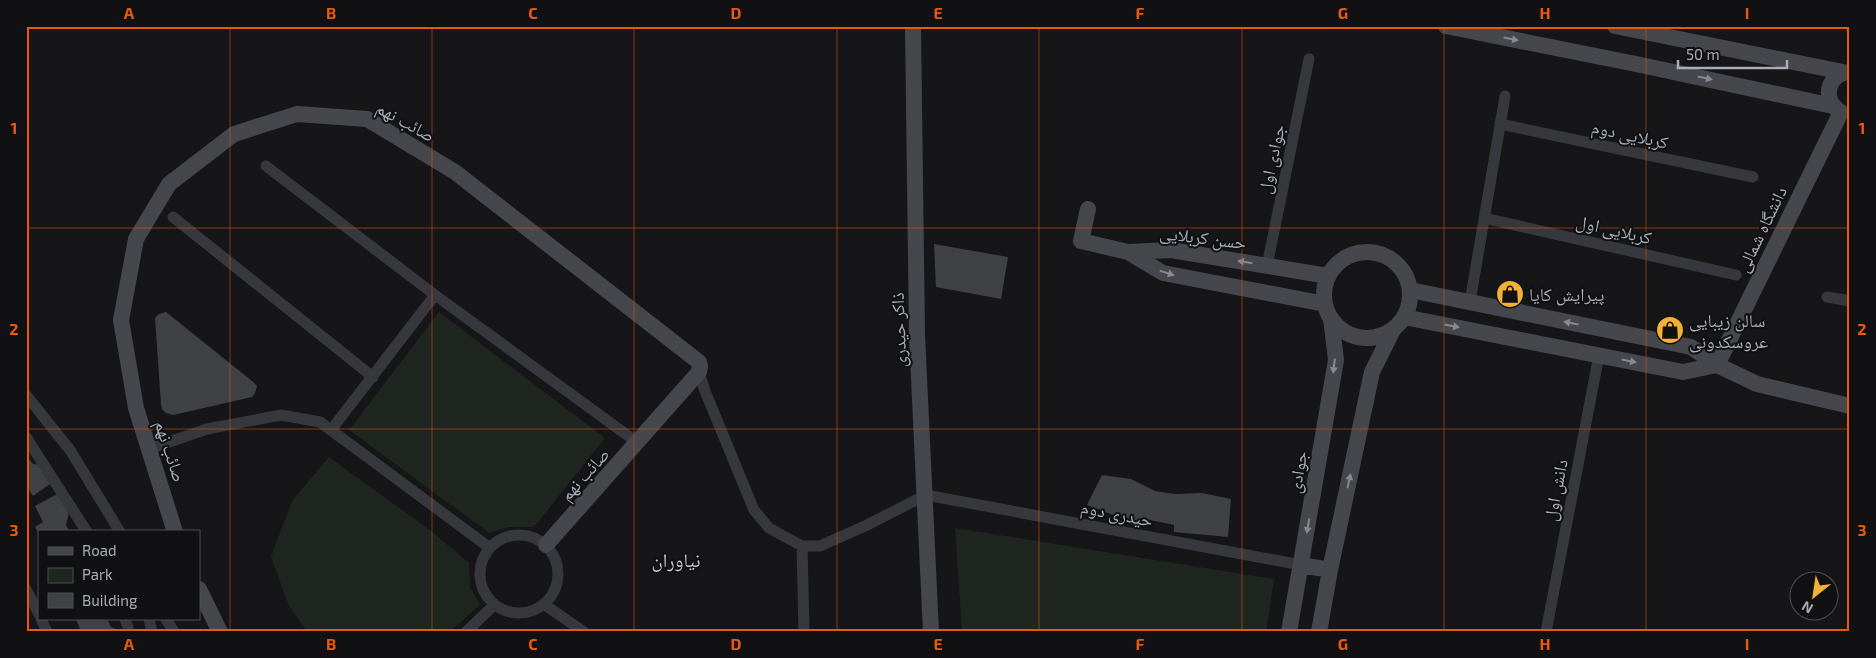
<svg xmlns="http://www.w3.org/2000/svg" width="1876" height="658" viewBox="0 0 1876 658" font-family="'Exo 2','Noto Naskh Arabic',sans-serif">
<style>
.green{fill:#1e261f}
.building{fill:#404145}
.lines{fill:none;stroke-linecap:round;stroke-linejoin:round}
.street{stroke:#37383d;stroke-width:11}
.secondary{stroke:#45474d;stroke-width:16}
.oneway{fill:#858993}
.grid{fill:none;stroke:#e8590c;stroke-width:1;stroke-opacity:0.55}
.labels{text-anchor:middle;dominant-baseline:central;stroke-width:4;stroke-linejoin:round;paint-order:stroke}
.street-label{font-size:18px;fill:#a8adb8;stroke:#111113}
.poi-label{font-size:18px;fill:#a8adb8;stroke:#111113;text-anchor:start}
.neighbourhood-label{font-size:19px;fill:#c9ccd4;stroke:#111113}
.neatline{fill:none;stroke:#e8590c;stroke-width:2}
.grid-label{font-size:16px;text-anchor:middle;font-weight:bold;fill:#e8590c}
</style>
<rect width="100%" height="100%" fill="#161618"/>
<!-- green -->
<path class="green" d="M439,312L605,438L534,527H509L489,533L349,430Z
M329,457L431,531L469,563L470,587L480,605L449,632H308L289,606L271,557L292,501Z
M955,528L1274,579L1266,632H962Z"/>
<!-- building -->
<path class="building" d="M934,244L1008,257L1001,299L936,287Z
M166,312L252,381L257,386L255,393L252,397L173,415L166,413L162,409L161,404L155,318L159,314Z
M26,455L33,464L48,466L57,479L33,496L26,486Z
M1102,475L1131,479L1155,491L1175,494L1202,493L1231,499L1228,537L1174,532V525L1141,518L1137,524L1087,505Z
M61,492L70,508L66,525L70,532H39V534L35,527L43,522L35,506Z
M76,619H107L111,627L123,632H81Z"/>
<g class="lines">
<!-- street -->
<path class="street" d="M1500,124L1753,177
M266,166L435,295L638,443
M173,217L373,377
M1484,218L1736,275
M1267,266L1309,59
M1827,297L1850,301
M1470,302L1505,96
M699,372L705,391L754,510L769,528L802,546H820L865,526L926,495L1301,565
M26,395L70,450L120,532
M331,430L435,295
M26,437L87,532
M149,449L207,429L281,415L320,422L490,548
M480 574a39 39 0 1 1 78 0a39 39 0 1 1-78 0Z
M802,546L804,632
M26,589L39,614
M545,605L584,632
M41,619L47,632
M125,619L128,627
M149,619L152,632
M166,619L174,632
M466,632L494,605
M1546,632L1599,355"/>
<!-- secondary -->
<path class="secondary" d="M913,26L917,335L931,632
M1446,26L1636,64L1833,106
M1615,26L1843,72
M1838,110C1821,97 1829,73 1850,72
M1088,209L1081,241L1128,252
M1324 295a43 43 0 1 1 86 0a43 43 0 1 1-86 0Z
M1410,290L1691,347L1717,365L1757,384L1850,406
M1325,304L1163,273L1128,252L1171,250L1328,276
M1404,317L1683,372L1717,365
M1717,365L1841,112
M175,532L136,408L121,320L136,239L169,184L234,134L297,114L367,119L455,172L699,362L700,366L699,372L546,545
M1301,565L1330,570
M199,589L220,632
M1289,632L1336,360L1331,318
M1319,632L1330,570L1372,372L1394,328"/>
</g>
<!-- one-way arrows -->
<defs><path id="oneway-solid" d="M-6-.8H1V-3.2L6.5 0L1 3.2V.8H-6Z" transform="scale(1.25)"/></defs>
<g class="oneway">
<use href="#oneway-solid" transform="translate(1511 39) rotate(11)"/>
<use href="#oneway-solid" transform="translate(1705 78) rotate(12)"/>
<use href="#oneway-solid" transform="translate(1245 262) rotate(-171)"/>
<use href="#oneway-solid" transform="translate(1167 273) rotate(17)"/>
<use href="#oneway-solid" transform="translate(1571 323) rotate(-169)"/>
<use href="#oneway-solid" transform="translate(1452 326) rotate(11)"/>
<use href="#oneway-solid" transform="translate(1629 361) rotate(11)"/>
<use href="#oneway-solid" transform="translate(1334 366) rotate(97)"/>
<use href="#oneway-solid" transform="translate(1349 481) rotate(-78)"/>
<use href="#oneway-solid" transform="translate(1308 526) rotate(100)"/>
</g>
<!-- grid -->
<path class="grid" d="M230,26V632M432,26V632M634,26V632M837,26V632M1039,26V632M1242,26V632M1444,26V632M1646,26V632M26,228H1850M26,429H1850"/>
<!-- icons -->
<defs>
<g id="shop-disc" transform="scale(1.4375)"><circle r="9.5" fill="#f2b134" stroke="#111113"/><path d="M-5-2.5h2.3a2.7 3.5 0 0 1 5.4 0H5L5.5 6h-11ZM-1.5-2.5h3a1.5 2.3 0 0 0-3 0Z" fill="#111"/></g>
</defs>
<g fill-rule="evenodd">
<use href="#shop-disc" x="1510" y="294"/>
<use href="#shop-disc" x="1670" y="330"/>
</g>
<g class="labels">
<!-- street labels -->
<g class="street-label">
<text transform="translate(406 121) rotate(29)">صائب نهم</text>
<text transform="translate(1630 134) rotate(12)">کربلایی دوم</text>
<text transform="translate(1271 159) rotate(-78)">جوادی اول</text>
<text transform="translate(1614 229) rotate(13)">کربلایی اول</text>
<text transform="translate(1761 229) rotate(-64)">دانشگاه شمالی</text>
<text transform="translate(1203 237) rotate(7)">حسن کربلایی</text>
<text transform="translate(898 330) rotate(-92)">ذاکر حیدری</text>
<text transform="translate(171 451) rotate(72)">صائب نهم</text>
<text transform="translate(1297 472) rotate(-80)">جوادی</text>
<text transform="translate(584 474) rotate(-48)">صائب نهم</text>
<text transform="translate(1555 490) rotate(-79)">دانش اول</text>
<text transform="translate(1117 513) rotate(11)">حیدری دوم</text>
</g>
<!-- poi labels -->
<g class="poi-label">
<text x="1529" y="294">پیرایش کایا</text>
<text x="1689" y="320">سالن زیبایی<tspan x="1689" dy="21">عروسکدونی</tspan></text>
</g>
<!-- neighbourhood labels -->
<g class="neighbourhood-label">
<text x="676" y="559">نیاوران</text>
</g>
</g>
<!-- border -->
<rect width="1876" height="658" fill="none" stroke="#111113" stroke-width="55"/>
<!-- legend -->
<rect x="38" y="530" width="162" height="90" fill="#111113" stroke="#4d4f55"/>
<rect x="48" y="547" width="25" height="8" fill="#45474d" stroke="#4d4f55"/>
<text x="82" y="556" font-size="15" fill="#a8adb8">Road</text>
<rect x="48" y="568" width="25" height="15" fill="#1e261f" stroke="#4d4f55"/>
<text x="82" y="580" font-size="15" fill="#a8adb8">Park</text>
<rect x="48" y="593" width="25" height="15" fill="#404145" stroke="#4d4f55"/>
<text x="82" y="606" font-size="15" fill="#a8adb8">Building</text>
<!-- north arrow -->
<g transform="translate(1814 596) rotate(210)"><circle r="24" fill="#111113" stroke="#4d4f55"/>
<path d="M0-4L9 19L0 12L-9 19Z" fill="#f2b134"/>
<text y="-8" font-size="14" font-weight="bold" text-anchor="middle" fill="#a8adb8">N</text>
</g>
<!-- scale -->
<path d="M1678 60v8h109v-8" fill="none" stroke="#a8adb8" stroke-width="2.5"/>
<text x="1686" y="60" font-size="15" fill="#a8adb8" stroke="#111113" stroke-width="4" paint-order="stroke">50 m</text>
<rect x="28" y="28" width="1820" height="602" class="neatline"/>
<g class="grid-label">
<text x="129" y="19">A</text>
<text x="331" y="19">B</text>
<text x="533" y="19">C</text>
<text x="736" y="19">D</text>
<text x="938" y="19">E</text>
<text x="1140" y="19">F</text>
<text x="1343" y="19">G</text>
<text x="1545" y="19">H</text>
<text x="1747" y="19">I</text>
<text x="14" y="134">1</text>
<text x="1862" y="134">1</text>
<text x="14" y="335">2</text>
<text x="1862" y="335">2</text>
<text x="14" y="536">3</text>
<text x="1862" y="536">3</text>
<text x="129" y="650">A</text>
<text x="331" y="650">B</text>
<text x="533" y="650">C</text>
<text x="736" y="650">D</text>
<text x="938" y="650">E</text>
<text x="1140" y="650">F</text>
<text x="1343" y="650">G</text>
<text x="1545" y="650">H</text>
<text x="1747" y="650">I</text>
</g>
</svg>
